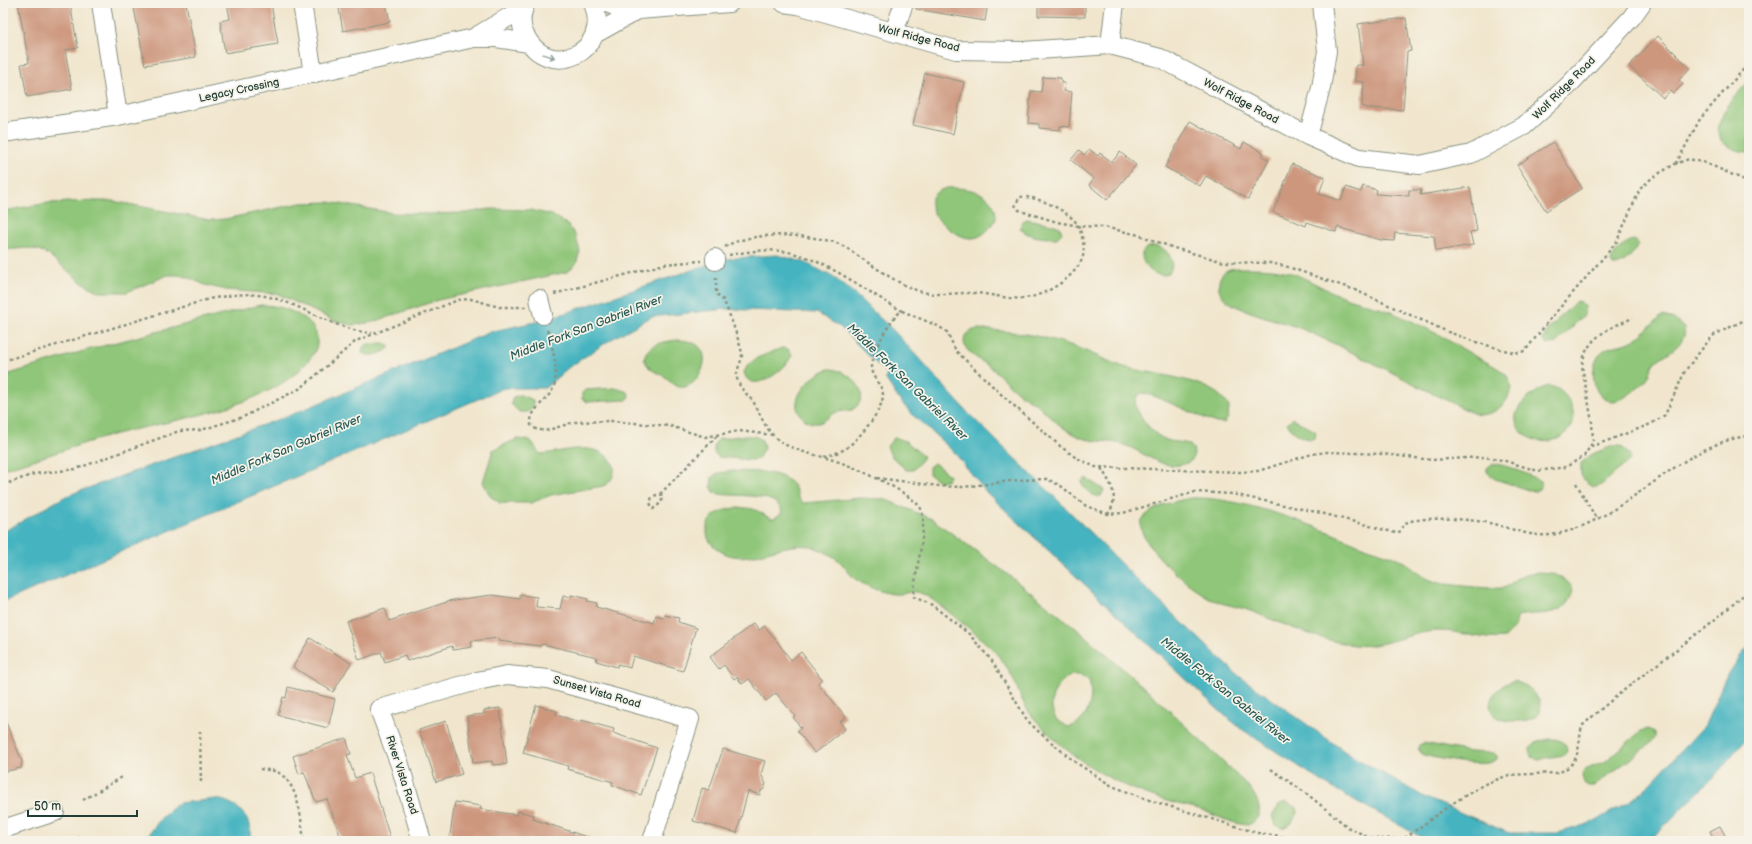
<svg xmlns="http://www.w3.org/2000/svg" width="1752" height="844" viewBox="0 0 1752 844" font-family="'Balsamiq Sans',sans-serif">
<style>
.green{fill:#90c679;stroke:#588256;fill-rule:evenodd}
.water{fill:#45b4c0;stroke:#32787a}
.building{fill:#cd977e}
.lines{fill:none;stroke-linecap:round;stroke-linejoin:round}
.minor-casing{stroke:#889280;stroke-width:20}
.path{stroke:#889280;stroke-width:2.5;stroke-dasharray:3 3;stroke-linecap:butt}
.minor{stroke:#fff;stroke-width:18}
.oneway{stroke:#8f9e9a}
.labels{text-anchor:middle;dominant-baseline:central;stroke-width:3.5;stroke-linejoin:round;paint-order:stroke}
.street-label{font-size:11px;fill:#1f3d34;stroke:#f7f3e8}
.water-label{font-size:12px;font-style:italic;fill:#285b57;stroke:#f7f3e8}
</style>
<rect width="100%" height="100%" fill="#f7f3e8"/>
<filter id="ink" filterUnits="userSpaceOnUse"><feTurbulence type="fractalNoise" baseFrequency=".025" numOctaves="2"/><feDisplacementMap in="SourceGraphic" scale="8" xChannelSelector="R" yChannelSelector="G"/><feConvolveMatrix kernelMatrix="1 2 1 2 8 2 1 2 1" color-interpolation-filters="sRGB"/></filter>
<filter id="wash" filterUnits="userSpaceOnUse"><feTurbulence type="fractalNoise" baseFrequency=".012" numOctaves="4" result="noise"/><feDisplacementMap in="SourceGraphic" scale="16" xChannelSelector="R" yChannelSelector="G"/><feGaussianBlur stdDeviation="0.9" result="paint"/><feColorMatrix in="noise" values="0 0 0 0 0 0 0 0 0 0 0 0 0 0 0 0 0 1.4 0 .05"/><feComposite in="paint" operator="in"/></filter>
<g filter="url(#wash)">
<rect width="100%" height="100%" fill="#f1e6cd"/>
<!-- green -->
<path class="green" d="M1749,81V152C1739,152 1728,147 1721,141L1717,128L1728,104Z
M947,188C968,187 997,192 996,219C991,227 983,238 972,238C951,239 907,198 947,188Z
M91,201H113L210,220L225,219L301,203L329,202L393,213L429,214L466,213L490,209L530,210L552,215L568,225L575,235L580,251L576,264L567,272L438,300L373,322L353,325L335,321L278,294L226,290L205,285L187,277L178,275H168L127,292H99L81,282L50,256L39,250L27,248L3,250V211L48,203Z
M1027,219L1052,224L1060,227L1062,233L1057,238C1047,238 1025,238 1020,227L1022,221Z
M1634,240L1638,244C1635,253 1623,266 1613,265L1611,261C1615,252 1624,242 1634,240Z
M1153,246C1167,246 1178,262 1168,274C1156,279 1141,266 1142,253L1146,248Z
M1245,268C1258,268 1271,268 1284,271C1302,275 1318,286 1334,293C1351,300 1369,304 1386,310C1417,322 1445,338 1473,355C1483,361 1495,365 1504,373C1524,391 1496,420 1475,414C1417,387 1362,355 1304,330C1284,321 1239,312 1225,299C1215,290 1217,273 1230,269C1234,268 1240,268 1245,268Z
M1576,301L1581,302L1585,306L1584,315L1556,343L1546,345L1543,341L1544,336L1551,326Z
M260,305C276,305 291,309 305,319C316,327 321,341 314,353C280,407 174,419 116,434C78,444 41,459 3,469V376L87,350Z
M1663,316L1674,319L1684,328C1688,343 1669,352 1659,359C1652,364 1651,373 1646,380C1641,387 1632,392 1625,397C1598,413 1586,377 1598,357C1604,345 1618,347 1630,342C1643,337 1652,321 1663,316Z
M978,329C1008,331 1042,335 1070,345C1088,351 1104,360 1121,366C1149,375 1215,377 1229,407L1228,418L1224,423H1216L1154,396L1142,393L1137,396L1135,405C1141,419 1154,437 1170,441C1178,443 1187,441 1193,448L1194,454L1192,460C1167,477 1144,450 1121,444C1103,439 1089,444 1072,433C1060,427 1051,417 1041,408C1034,401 1024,398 1016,391C1009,385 1002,377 994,370C986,363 972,357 966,348C960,338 969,330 978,329Z
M677,340C725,340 699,392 679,387C673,385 669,379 664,376C655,372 647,369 644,358C648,343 663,342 677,340Z
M383,343L389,345V348C383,354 369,358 362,353L363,347L368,344Z
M782,348L788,349L792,354C789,368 750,398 744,372L748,365L757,358Z
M829,369C849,369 876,395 852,410C847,411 842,411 837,412C828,415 824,425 813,423C809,423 805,420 802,417C785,400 813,373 829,369Z
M1549,386C1566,388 1579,412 1571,426C1551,462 1490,428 1528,398C1534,394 1541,387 1549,386Z
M615,388L628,392L629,396L627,400L587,402L582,399V393L585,390Z
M520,395L533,400V407L528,412H519L511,404L513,397Z
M1292,418L1315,431L1316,433L1315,438C1306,442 1290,431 1287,423Z
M739,436H755L762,440L764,448L758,459L752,460L718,457L714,453V444L719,439Z
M895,437L907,442L923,456L920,462L913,470H906L891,456L887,446Z
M517,439L530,440C535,444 536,452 541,454C565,452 596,439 613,463C616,472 613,482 603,486L551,495L531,503H500L490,496L483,482L493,450Z
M1613,446H1621L1630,455V460L1600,486C1591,490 1585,482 1581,475V463L1592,454Z
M934,463L949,475L947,481H939L929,474V467Z
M1492,464C1502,463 1532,475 1541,482V488L1534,492L1495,479L1487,472V468Z
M732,471C751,472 780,469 793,485C798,491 796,500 804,503L860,498L884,499L932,519L1002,570L1077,629L1155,697L1249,787C1258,799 1267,817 1248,825C1231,824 1215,815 1199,809C1183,805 1167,802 1152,796C1105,780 1065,754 1033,717C1021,704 1018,686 1009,671C996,648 972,631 951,614C944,608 925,593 917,592C911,591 905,594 899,594C886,595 871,588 860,582C852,578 848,571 842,564C835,556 822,550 813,547C780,538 746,572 716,548C711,544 707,539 707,532C705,510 737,505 753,509C760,511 766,517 773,519L782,513C780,490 729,498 715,493L711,487L712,477L718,473ZM1071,675H1081L1089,680C1094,698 1089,723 1068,727L1056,719C1046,702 1055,684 1071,675Z
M1086,478L1104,490L1101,496C1094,498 1083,489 1081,482Z
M1191,498C1240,496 1315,526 1360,545C1372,550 1385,553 1397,558C1410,564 1421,578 1436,582C1447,585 1491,589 1502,588C1510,587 1513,580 1519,577C1535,568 1565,571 1573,590C1566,620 1539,611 1518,616L1514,628L1505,638C1482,641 1460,630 1437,631C1408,632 1384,649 1354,645C1316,640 1280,622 1245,609C1235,606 1225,605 1216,601C1195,593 1135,544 1141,521C1151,506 1175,501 1191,498Z
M1515,681L1528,687L1540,701L1539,714C1532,723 1500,724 1493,714C1483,699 1502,682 1515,681Z
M1648,729L1653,732L1655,737L1649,745L1594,786H1588L1584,783L1582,775L1585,770L1606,761L1641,731Z
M1550,739C1558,739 1566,741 1567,751L1564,755L1539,759L1532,757L1529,751C1533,741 1541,741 1550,739Z
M1424,743L1470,752L1494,753L1497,756V759C1487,770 1437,758 1423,755L1418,749L1419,745Z
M1286,802L1297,808L1298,813L1291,824L1282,828L1275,825L1272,816L1280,804Z"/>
<!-- water -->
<path class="water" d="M777,255L804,262L833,277L850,290L894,331L969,414L1065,507L1142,585L1239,676L1347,753L1426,798L1509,833H1558L1591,823L1629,802L1644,790L1705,725L1724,681L1741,655L1749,647V735L1713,778L1654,836L1647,841H1428L1329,786L1243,730L1223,714L987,493L954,452L915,417L900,401L885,378L887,374L840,327L817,313L726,309L651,317L610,340L568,368L545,388H504L3,602V532L66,496L288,416L493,331L545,320L724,259Z
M216,799C238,802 253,818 250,841H144L162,817L179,803Z"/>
<g id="blocks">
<!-- building -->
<path class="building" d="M18,3H70L78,48L65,50L72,89L27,97L21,64L29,63Z
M133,3H186L196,57L145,65Z
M227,3H271L278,44L225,53L220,21L230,19Z
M338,3H386L390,22L343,31Z
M916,3H988L985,21L916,9Z
M1038,3H1085V17L1038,16Z
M1406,18L1411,51L1407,52L1403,110L1368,108L1362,106L1364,82L1355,81L1356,65H1363L1358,24Z
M1658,36L1690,68L1679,80L1683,84L1673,94L1670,91L1663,98L1629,66Z
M925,73L964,82L953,134L913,125Z
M1043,77L1061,78V83H1065L1064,91L1072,92L1069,127L1060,126V130L1039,128V124L1028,123L1031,91L1041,92Z
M1190,121L1241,149L1244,142L1264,153L1262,156L1269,160L1248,199L1206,176L1200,186L1165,167Z
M1553,142L1582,188L1546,211L1517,165Z
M1089,149L1098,156L1100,153L1112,162L1120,152L1136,165L1107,200L1089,185L1094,179L1071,160L1079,150L1084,155Z
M1292,164L1325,177L1319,194L1341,201L1346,187L1361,192L1363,186L1377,190L1376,194L1409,196V190H1421L1420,195L1470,187L1477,231L1470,232L1473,245L1436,251L1434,236L1395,233L1394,241L1381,240L1337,227L1336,232L1307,222L1306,226L1273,212Z
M492,595L520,599V595L537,597L536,607L560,609L563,596L571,598V595L588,599L587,601L597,603L596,607L654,623L656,616L664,618L665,615L679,618L678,622L696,628L683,671L633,656L630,668L618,664L617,667L596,661L597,657L542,644L541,646L498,641L499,638L471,641L472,647L453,650L452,646L407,661L405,655L385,662L381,652L359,660L346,621L385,608L389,621L447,602V601Z
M754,623L759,630L765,626L791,660L801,652L822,679L818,683L846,717L840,722L845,729L815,753L797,731L801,728L793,717L795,716L776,693L766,701L749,679L742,684L737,677L734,679L724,665L719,669L710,657Z
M310,638L351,663L333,692L293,667Z
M288,687L335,699L328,728L278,715L283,697L286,698Z
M536,705L557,711L556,715L580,722L581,720L614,729L613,733L657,748L641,795L612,785L613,782L567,769L568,766L523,753Z
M500,708L507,764L493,765L492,761L473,763L467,716L484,714V710Z
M3,715L22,761L21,768L3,772Z
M446,721L462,774L436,782L419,730Z
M346,738L351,754L347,755L355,778L370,773L391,841H342L327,799L316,802L304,772L299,774L293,756Z
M723,749L765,761L761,774L766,784L764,789L761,791L760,795L748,791L737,833L693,821L702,788L709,790Z
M455,802L481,806L480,809L516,815L517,811L534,815L533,819L593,839V841H449Z
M1720,826L1728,841H1715L1710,831Z"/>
</g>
</g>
<g filter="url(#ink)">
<use href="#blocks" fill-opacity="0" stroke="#889280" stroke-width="1"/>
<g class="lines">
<!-- minor casing -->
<g class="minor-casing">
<path id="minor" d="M101,3L118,116
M302,3L313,74
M526,3C521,13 520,25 525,35C548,82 613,52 593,3
M607,3L619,8L638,10
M784,3L798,5L956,50L1023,51L1110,45L1160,58L1308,136L1359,158L1420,165L1471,154L1524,126L1568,86L1632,17L1642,3
M894,32L904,3
M595,34L638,10L730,3
M475,37L524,8
M1110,45L1115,3
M3,133L118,116L474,38H496L529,43
M1308,136L1321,88L1327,51L1322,3
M715,261V258
M539,299L543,315
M3,829L55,812
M422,841L400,765L379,709L477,681L507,675L548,679L690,719L652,841"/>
</g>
<!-- path -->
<path class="path" d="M1676,164L1700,119L1749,63
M725,247C750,231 802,234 829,241C841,243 851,251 861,258C878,269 894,281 913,289C936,298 952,292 976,293C992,294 1008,300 1024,298C1044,297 1078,276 1083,256C1085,246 1082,236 1079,227C1072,212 1036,195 1020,197L1015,205L1019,210L1024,212L1057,222L1079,226L1104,227L1139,235L1174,248L1224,262L1270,263L1285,266L1355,290L1448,332L1479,343L1515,353L1525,351L1551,318L1616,243L1640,189L1653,177L1675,164L1689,159L1706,163L1749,182
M729,255C746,252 763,249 781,251C820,255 867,292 902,311
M716,277V294C719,296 722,298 723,300C726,303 742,349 742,354C742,362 736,369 737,378C739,389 748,394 754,403C760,413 763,424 772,434C786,450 810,453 830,459C851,465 907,490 920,507C930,522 913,577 914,597L932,605L969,634L992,661L1027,720L1040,733L1075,762L1112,786L1152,801L1258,833L1308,840L1371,838
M554,294L665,264L701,261
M547,330C552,345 559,370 554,386C549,401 529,408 531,425L536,429L545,431L575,422L611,421L670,426L705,437L739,431L773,435
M3,361L209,299C226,296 241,293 258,295C299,300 331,330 372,333
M1591,447L1651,424L1665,415L1685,371L1705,345L1714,335L1749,318
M824,457C833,454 842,452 849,446C860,437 883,410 883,395C883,385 871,378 871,367C871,355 891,316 902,311L938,326L947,332L956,351L1003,396L1060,446L1075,457L1095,467L1241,472L1258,471L1312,454L1327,452L1383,454L1432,460L1484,457L1502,460L1538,471L1566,467L1584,456L1593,442L1592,422L1582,366C1585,338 1610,327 1633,318
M1101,468C1111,484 1120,497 1108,514
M877,478L939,486L963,487L1019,480L1047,479L1061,486L1086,506L1108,514L1123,513L1195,492L1232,494L1321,513L1396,533L1401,531C1403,527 1403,524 1408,522C1425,516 1475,519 1493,524C1511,528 1530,537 1549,535C1621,527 1678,443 1749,436
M1576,483L1596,518
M3,485L34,474L76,469L179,431L201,430L243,417L301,388L356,341L458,300L471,299L499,307H526
M661,493L662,502L653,509L650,503L652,497L661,493L717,436
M200,731L201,785
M260,769C266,770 274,770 279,773C299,785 301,820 304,841
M1271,769L1307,794L1349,828L1371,838L1384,839L1405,838L1453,803L1485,784L1509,775L1557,773C1582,764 1577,747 1582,726C1635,677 1696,639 1749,590
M83,800L124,776
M79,836L82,841"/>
<!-- minor -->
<use href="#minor" class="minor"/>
</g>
<!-- one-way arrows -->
<defs><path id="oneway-shaft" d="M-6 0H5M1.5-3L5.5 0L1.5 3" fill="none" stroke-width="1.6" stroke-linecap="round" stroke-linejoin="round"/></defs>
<use class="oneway" href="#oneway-shaft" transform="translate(549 56) rotate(17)"/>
</g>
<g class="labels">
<!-- street labels -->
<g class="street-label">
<text transform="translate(919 38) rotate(14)">Wolf Ridge Road</text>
<text transform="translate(1564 88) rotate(-45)">Wolf Ridge Road</text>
<text transform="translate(239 90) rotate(-12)">Legacy Crossing</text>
<text transform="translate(1241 101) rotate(28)">Wolf Ridge Road</text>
<text transform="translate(597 692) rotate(16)">Sunset Vista Road</text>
<text transform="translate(402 775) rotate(72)">River Vista Road</text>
</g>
<!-- water labels -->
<g class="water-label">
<text transform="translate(586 328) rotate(-21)">Middle Fork San Gabriel River</text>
<text transform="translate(907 382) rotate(44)">Middle Fork San Gabriel River</text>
<text transform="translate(286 450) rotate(-23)">Middle Fork San Gabriel River</text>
<text transform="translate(1225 691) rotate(39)">Middle Fork San Gabriel River</text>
</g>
</g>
<!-- margin -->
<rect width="1752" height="844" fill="none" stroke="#f7f3e8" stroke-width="16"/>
<!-- scale -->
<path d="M28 810v6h109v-6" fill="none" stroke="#1f3d34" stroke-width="2"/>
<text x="34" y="810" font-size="12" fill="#1f3d34" stroke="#f7f3e8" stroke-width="3" paint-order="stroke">50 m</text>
</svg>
